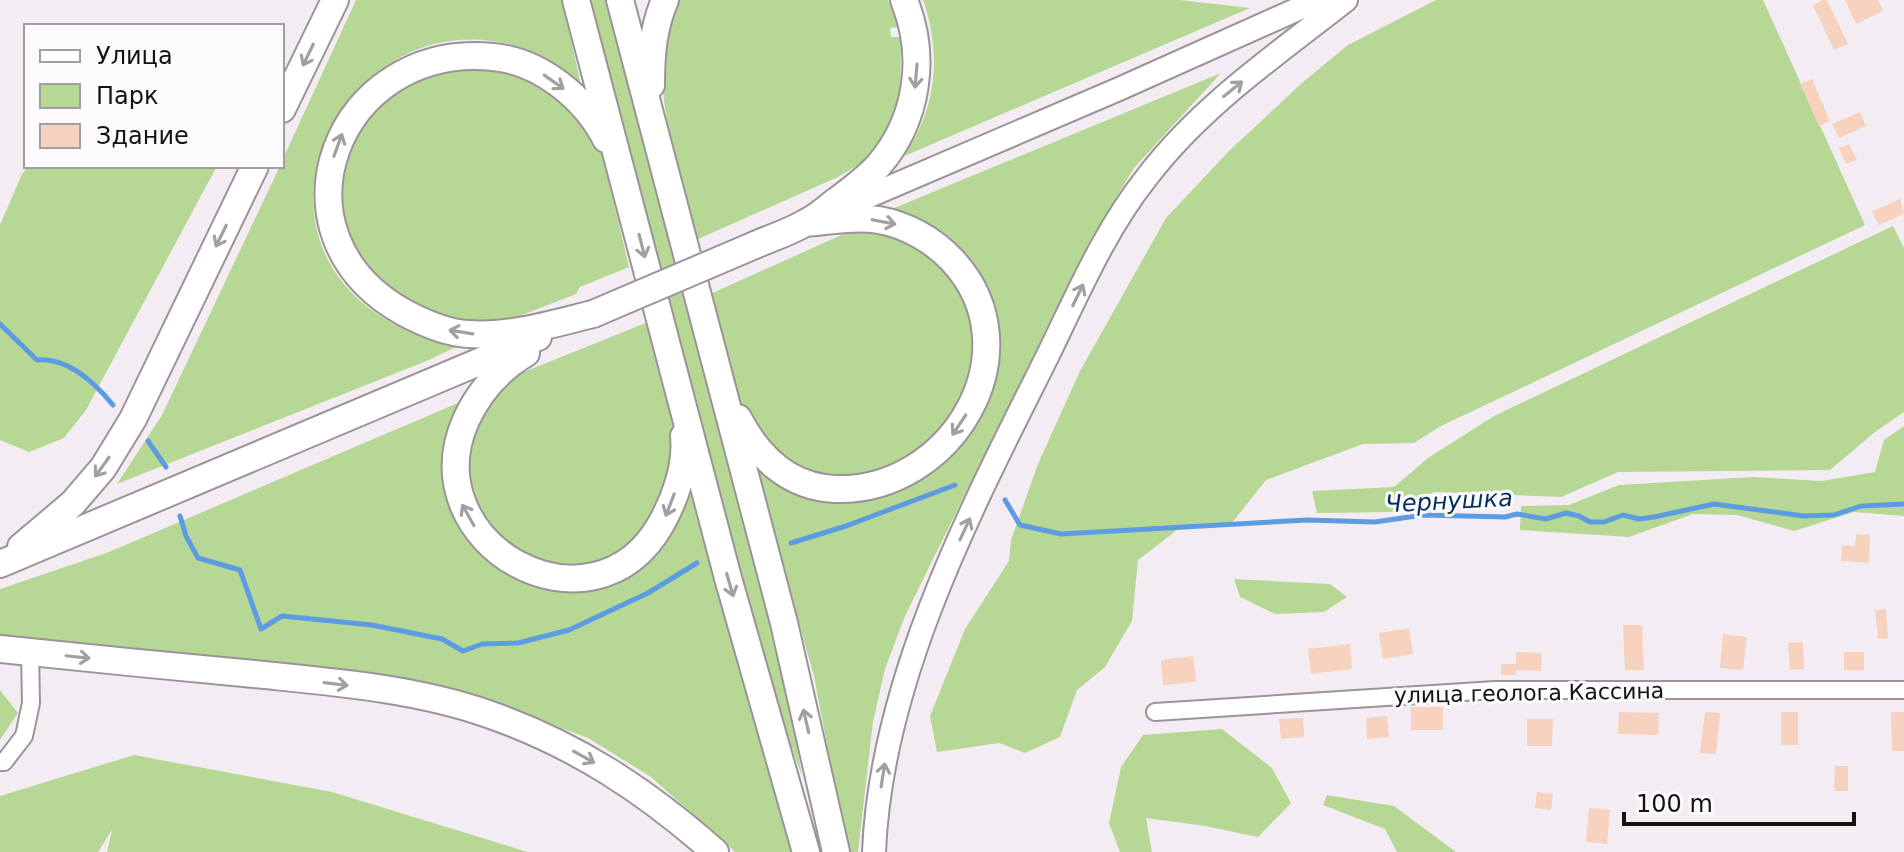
<svg xmlns="http://www.w3.org/2000/svg" width="1904" height="852" viewBox="0 0 1904 852" font-family="'DejaVu Sans',sans-serif">
<style>
.green{fill:#b7d794}
.lines{fill:none;stroke-linecap:round;stroke-linejoin:round}
.stream{stroke:#5d9ce2;stroke-width:5}
.building{fill:#f7d2be}
.minor-casing{stroke:#9a949a;stroke-width:20}
.secondary-casing{stroke:#9a949a;stroke-width:26}
.trunk-casing{stroke:#9a949a;stroke-width:30}
.minor{stroke:#fff;stroke-width:16}
.secondary{stroke:#fff;stroke-width:22}
.trunk{stroke:#fff;stroke-width:26}
.trunk-bridge-casing{stroke:#9a949a;stroke-width:30;stroke-linecap:butt}
.trunk-bridge{stroke:#fff;stroke-width:26}
.oneway{stroke:#a1a0a1}
.labels{text-anchor:middle;dominant-baseline:central;stroke-width:6;stroke-linejoin:round;paint-order:stroke}
.street-label{font-size:22px;fill:#141214;stroke:#fefbff}
.water-label{font-size:24px;font-style:italic;fill:#012f5b;stroke:#fefbff}
</style>
<rect width="100%" height="100%" fill="#f3edf3"/>
<!-- green -->
<path class="green" d="M356,0H562L581,85C560,69 539,52 513,45C346,1 228,232 392,323C413,335 438,339 462,344L429,360L117,484L162,415L280,166H282V161Z
M586,0H609L784,672L802,776L769,684Z
M679,0H888L899,27L890,28L891,37H901L900,102L895,118L870,158L838,177L698,239C680,168 639,68 679,0Z
M923,0H1180L1250,8L902,157C937,112 942,53 923,0Z
M1436,0H1763L1865,225L1441,426L1414,443L1363,444L1266,480L1231,524L1181,527L1138,560L1132,621L1105,667L1077,690L1060,737L1025,753L999,743L937,752L930,716L965,629L1009,561L1011,540L1038,464L1080,371L1166,218L1229,151L1303,82L1348,45Z
M489,70L519,77L545,89L589,126L602,151L629,267L580,287L576,294L517,317L472,324L425,312L371,273L351,240L343,218L341,192L350,147L358,128L393,92L436,72Z
M1221,73L1134,168L1091,239L905,616L885,669L873,722L858,852H847L814,676L751,455L811,494L944,458L993,317L887,211Z
M29,166H217L86,410L64,438L29,452L0,440V225L22,174Z
M1893,226L1904,248V412L1875,432L1830,470L1618,472L1561,497L1434,492L1396,512L1317,513L1312,491L1394,487L1428,458L1494,416Z
M866,228L921,246L961,286L977,351L960,406L930,450L876,477H815L780,458L744,413L733,390L708,295L848,232Z
M653,320L675,423L676,445L662,507L624,556L574,570L508,549L468,492L469,438L502,385L519,374Z
M458,403C454,423 447,444 446,464C444,506 468,555 508,572C526,580 578,583 600,586L689,464L795,852H735L651,777L588,738L463,692L388,676L0,639V589L109,552Z
M1904,426V516L1854,512L1794,531L1737,515L1693,514L1629,537L1520,530L1521,506L1569,505L1619,485L1754,477L1822,481L1875,472L1884,440Z
M1234,579L1330,584L1347,597L1324,612L1275,614L1240,597Z
M0,690L18,713L0,740Z
M1222,729L1272,768L1291,803L1258,837L1205,826L1146,818L1152,852H1120L1109,823L1121,767L1143,735Z
M134,755L332,792L528,852H107L112,830L98,852H0V796Z
M1327,795L1394,806L1456,852H1397L1385,829L1323,805Z"/>
<g class="lines">
<!-- stream -->
<path class="stream" d="M0,324L37,360C68,357 95,383 113,405
M148,441L166,467
M1005,500L1020,525L1061,534L1307,520L1375,522L1423,515L1505,517L1517,514L1546,519L1566,513L1579,516L1590,522H1604L1623,515L1639,519L1654,517L1714,504L1804,516L1834,515L1861,506L1904,504
M180,516L186,536L198,558L240,570L261,629L282,616L372,625L442,639L463,651L482,644L518,643L569,630L648,593L697,563
M791,543L846,526L955,485"/>
</g>
<!-- building -->
<path class="building" d="M1823,0H1827L1848,44L1834,50L1813,5Z
M1845,0H1878L1883,11L1856,24Z
M1812,79L1830,121L1819,126L1800,84Z
M1860,112L1866,126L1839,138L1832,124Z
M1849,144L1857,160L1846,164L1839,148Z
M1900,199L1904,214L1879,225L1872,211Z
M1856,534L1870,535L1869,563L1841,561L1842,545L1855,546Z
M1886,609L1888,638L1878,639L1875,610Z
M1623,625H1642L1644,670H1625Z
M1409,628L1413,654L1383,659L1379,633Z
M1723,634L1747,637L1743,670L1720,668Z
M1803,642L1804,669L1790,670L1788,643Z
M1350,644L1352,669L1311,674L1308,649Z
M1516,652L1542,653L1541,671L1516,670V675H1501V664H1516Z
M1844,652H1864V670H1844Z
M1193,656L1196,682L1163,685L1161,660Z
M1411,707H1443V730H1411Z
M1619,712L1659,713L1658,735L1618,734Z
M1705,712L1720,713L1716,754L1700,753Z
M1781,712H1798V745H1781Z
M1891,712H1904V751H1892Z
M1387,716L1389,737L1367,739L1366,718Z
M1303,718L1304,737L1281,739L1279,719Z
M1527,719H1553L1552,746H1527Z
M1835,766H1848V791H1834Z
M1537,792L1553,794L1551,810L1535,808Z
M1589,808L1610,810L1607,844L1586,842Z"/>
<g class="lines">
<!-- minor casing -->
<g class="minor-casing">
<path id="minor" d="M1155,712L1495,690H1904
M0,762H4L24,736L31,703L30,652"/>
</g>
<!-- secondary casing -->
<g class="secondary-casing">
<path id="secondary" d="M832,212L1119,89L1318,0
M874,852C881,680 971,509 1047,357C1077,296 1104,231 1147,177C1201,106 1276,55 1346,0"/>
</g>
<!-- trunk casing -->
<g class="trunk-casing">
<path id="trunk" d="M576,0L728,578L806,852
M620,0L784,623L836,852
M651,85C651,55 653,28 665,0
M282,109L335,0
M755,245C771,238 790,232 805,223C816,218 826,209 835,202C850,191 865,180 878,166C918,120 927,56 904,0
M593,314C552,324 510,337 468,334C447,333 424,323 405,313C261,234 337,41 493,57C540,61 585,98 606,139
M526,353C499,369 479,392 466,420C411,544 592,645 661,524C675,499 687,466 684,436
M738,418C758,457 789,487 835,489C951,493 1037,351 952,260C933,240 907,225 879,220C855,216 830,221 806,223
M21,547L73,503L103,468L133,419L255,166
M0,564L538,337
M0,649C85,658 169,666 254,674C332,682 414,688 488,714C575,744 646,791 715,852"/>
</g>
<!-- minor -->
<use href="#minor" class="minor"/>
<!-- secondary -->
<use href="#secondary" class="secondary"/>
<!-- trunk -->
<use href="#trunk" class="trunk"/>
<!-- trunk-bridge casing -->
<g class="trunk-bridge-casing">
<path id="trunk-bridge" d="M593,314L755,245"/>
</g>
<!-- trunk-bridge -->
<use href="#trunk-bridge" class="trunk-bridge"/>
</g>
<!-- one-way arrows -->
<defs><path id="oneway-shaft" d="M-6 0H5M1.5-3L5.5 0L1.5 3" fill="none" stroke-width="1.6" stroke-linecap="round" stroke-linejoin="round" transform="scale(2)"/></defs>
<g class="oneway">
<use href="#oneway-shaft" transform="translate(308 55) rotate(116)"/>
<use href="#oneway-shaft" transform="translate(916 76) rotate(95)"/>
<use href="#oneway-shaft" transform="translate(554 82) rotate(35)"/>
<use href="#oneway-shaft" transform="translate(1233 89) rotate(-39)"/>
<use href="#oneway-shaft" transform="translate(338 145) rotate(-70)"/>
<use href="#oneway-shaft" transform="translate(884 222) rotate(11)"/>
<use href="#oneway-shaft" transform="translate(221 236) rotate(116)"/>
<use href="#oneway-shaft" transform="translate(642 246) rotate(76)"/>
<use href="#oneway-shaft" transform="translate(1078 295) rotate(-64)"/>
<use href="#oneway-shaft" transform="translate(461 332) rotate(-171)"/>
<use href="#oneway-shaft" transform="translate(959 425) rotate(124)"/>
<use href="#oneway-shaft" transform="translate(102 467) rotate(126)"/>
<use href="#oneway-shaft" transform="translate(670 505) rotate(111)"/>
<use href="#oneway-shaft" transform="translate(468 515) rotate(-119)"/>
<use href="#oneway-shaft" transform="translate(965 529) rotate(-65)"/>
<use href="#oneway-shaft" transform="translate(730 585) rotate(74)"/>
<use href="#oneway-shaft" transform="translate(78 657) rotate(6)"/>
<use href="#oneway-shaft" transform="translate(336 684) rotate(7)"/>
<use href="#oneway-shaft" transform="translate(806 721) rotate(-103)"/>
<use href="#oneway-shaft" transform="translate(584 757) rotate(29)"/>
<use href="#oneway-shaft" transform="translate(883 775) rotate(-81)"/>
</g>
<g class="labels">
<!-- street labels -->
<g class="street-label">
<text transform="translate(1529 693) rotate(-1)">улица геолога Кассина</text>
</g>
<!-- water labels -->
<g class="water-label">
<text transform="translate(1449 501) rotate(-3)">Чернушка</text>
</g>
</g>
<!-- legend -->
<rect x="24" y="24" width="260" height="144" fill="#fefbff" stroke="#a09ea1" stroke-width="2"/>
<rect x="40" y="50" width="40" height="12" fill="#ffffff" stroke="#a09ea1" stroke-width="2"/>
<text x="96" y="64" font-size="24" fill="#141214">Улица</text>
<rect x="40" y="84" width="40" height="24" fill="#b7d794" stroke="#a09ea1" stroke-width="2"/>
<text x="96" y="104" font-size="24" fill="#141214">Парк</text>
<rect x="40" y="124" width="40" height="24" fill="#f7d2be" stroke="#a09ea1" stroke-width="2"/>
<text x="96" y="144" font-size="24" fill="#141214">Здание</text>
<!-- scale -->
<path d="M1624 812v12h230v-12" fill="none" stroke="#141214" stroke-width="4"/>
<text x="1636" y="812" font-size="24" fill="#141214" stroke="#fefbff" stroke-width="6" paint-order="stroke">100 m</text>
</svg>
